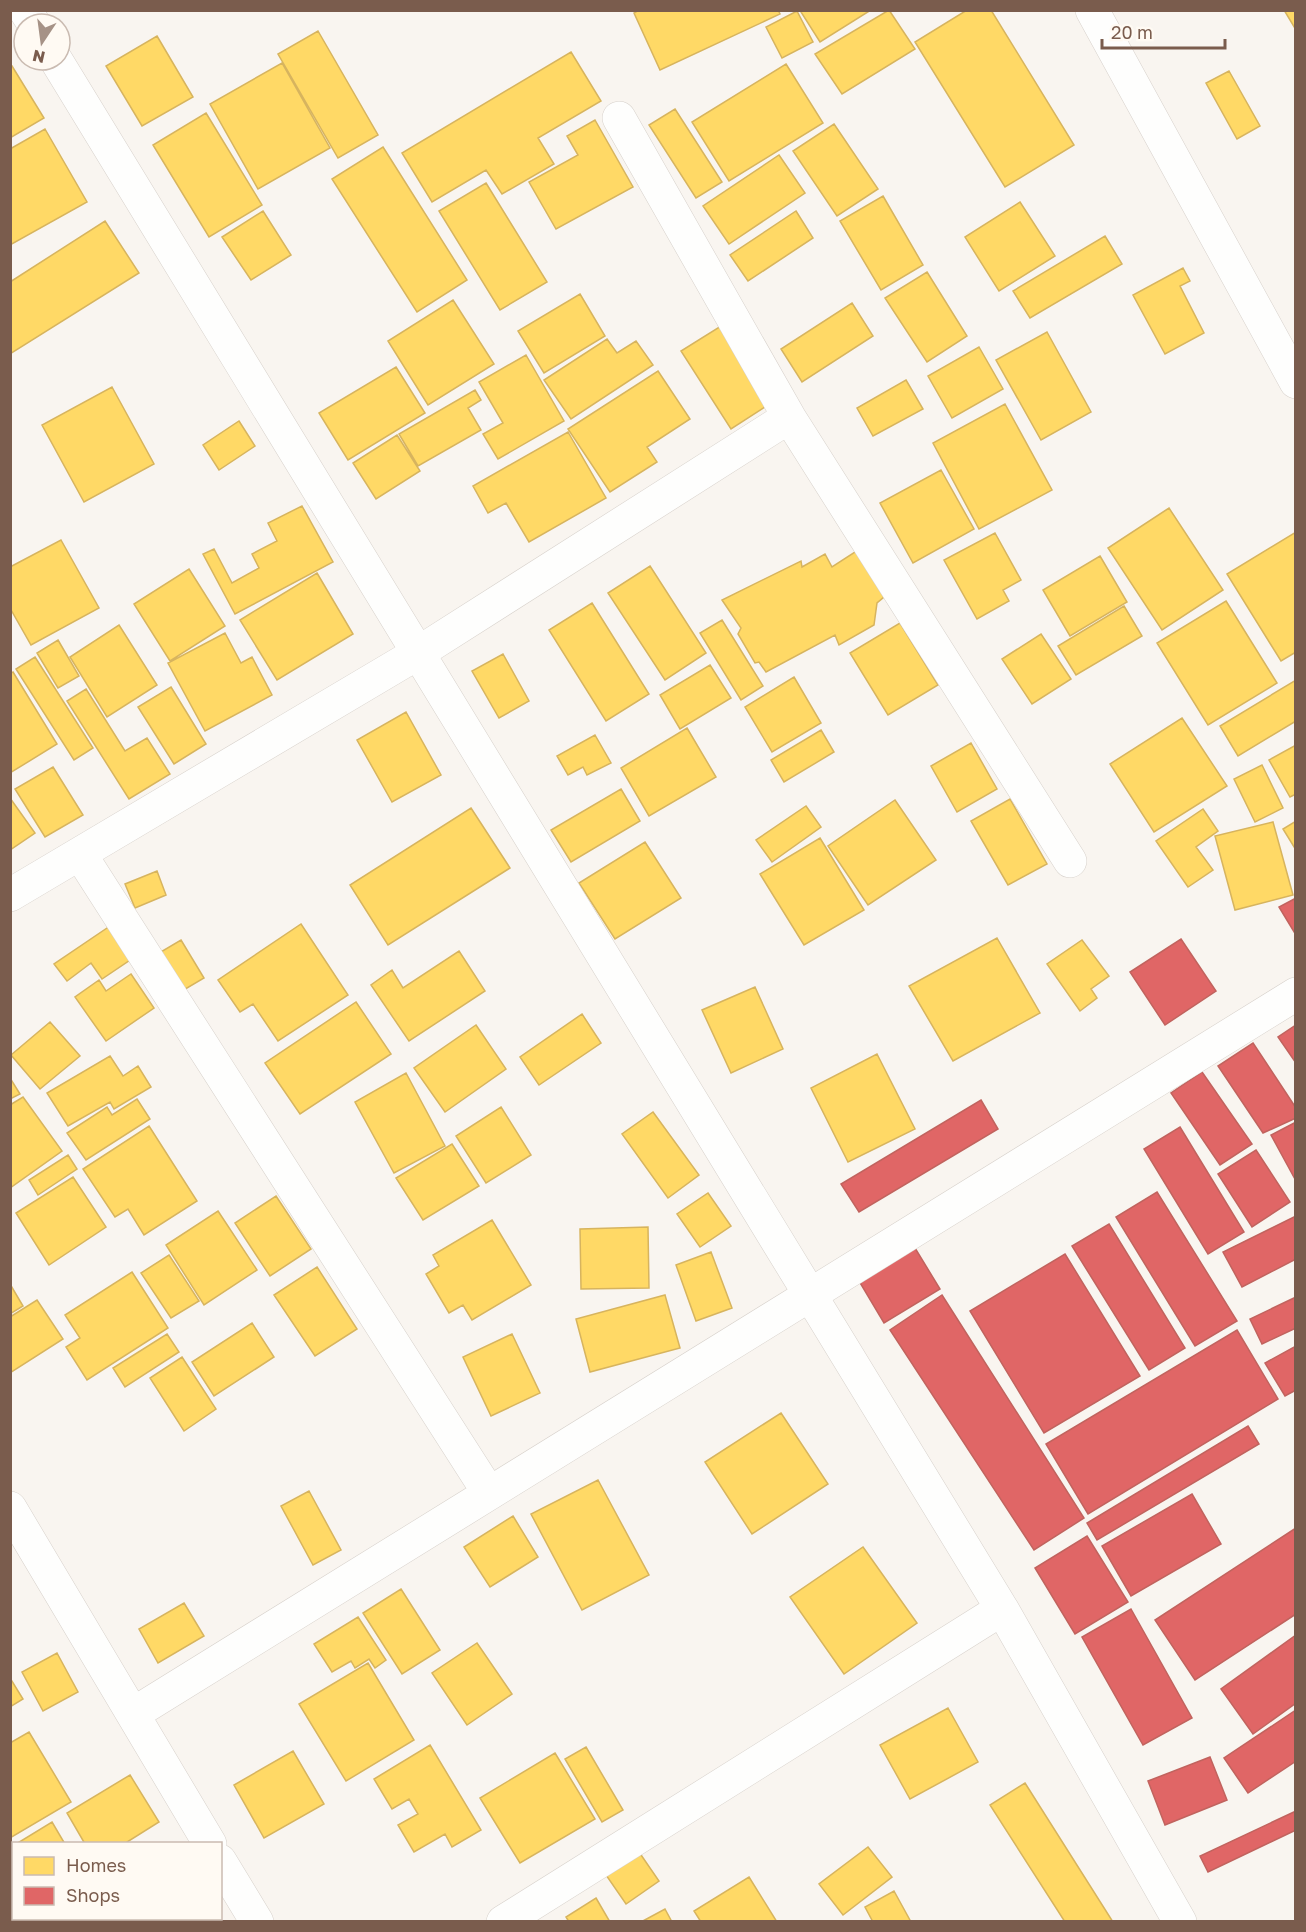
<svg xmlns="http://www.w3.org/2000/svg" width="1306" height="1932" viewBox="0 0 1306 1932" font-family="'Golos Text',sans-serif">
<style>
.homes{fill:#ffd966;stroke:#d7b45e;stroke-width:1.5}
.shops{fill:#e06666;stroke:#c1635e;stroke-width:1.5}
.lines{fill:none;stroke-linecap:round;stroke-linejoin:round}
.minor-casing{stroke:#d7d1cb;stroke-width:34}
.minor{stroke:#fefefd;stroke-width:33}
</style>
<rect width="100%" height="100%" fill="#f9f5f0"/>
<!-- homes -->
<path class="homes" d="M639,10H778L780,14L660,70L634,13Z
M804,10H871L820,42L801,12Z
M889,10L915,49L842,94L815,54Z
M967,10H991L1074,145L1005,187L915,42Z
M1284,10H1296V30Z
M797,11L813,42L782,58L766,27Z
M318,31L378,135L338,158L278,54Z
M157,36L193,97L142,126L106,66Z
M571,52L601,101L538,138L554,164L502,194L486,170L432,202L402,153Z
M282,63L330,148L258,189L210,104Z
M786,64L823,123L729,181L692,122Z
M12,66L44,118L10,138V67Z
M1229,71L1260,126L1237,139L1206,83Z
M675,109L722,182L696,198L649,125Z
M206,113L262,205L209,237L153,145Z
M595,120L633,187L556,229L529,182L578,155L567,136Z
M834,124L878,189L837,216L793,151Z
M45,129L87,202L10,245V149Z
M383,147L467,280L417,312L332,179Z
M779,155L805,193L729,244L703,206Z
M486,183L547,282L500,310L439,211Z
M883,196L923,265L881,290L840,221Z
M1020,202L1055,256L999,291L965,237Z
M263,211L291,255L251,280L222,237Z
M796,211L813,238L748,281L730,255Z
M105,221L139,273L10,354V282Z
M1105,236L1122,264L1030,318L1013,291Z
M1183,268L1190,281L1180,286L1204,333L1165,354L1133,295Z
M927,272L967,336L927,362L885,298Z
M580,294L605,336L544,373L518,331Z
M453,300L494,364L428,405L388,341Z
M852,303L873,336L802,382L781,349Z
M721,326L771,403L731,429L681,351Z
M1047,332L1091,412L1041,440L996,360Z
M607,339L617,353L636,341L653,365L571,419L544,380Z
M979,347L1003,389L952,418L928,376Z
M526,355L564,421L498,459L483,434L503,423L479,382Z
M396,367L425,413L348,460L319,413Z
M658,371L690,419L647,447L657,462L610,492L568,429Z
M906,380L923,409L873,436L857,408Z
M112,387L154,464L84,502L42,425Z
M475,390L481,400L468,408L481,430L418,466L399,434Z
M1005,404L1052,490L979,529L933,443Z
M239,421L255,446L219,470L203,445Z
M568,432L606,498L529,542L506,503L488,513L473,486Z
M397,435L420,471L376,499L353,463Z
M941,470L974,529L913,563L880,503Z
M302,506L333,562L235,614L203,554L214,549L232,583L259,568L252,554L277,541L268,523Z
M1169,508L1223,590L1162,630L1108,548Z
M1296,532V652L1281,661L1227,574Z
M995,533L1021,580L1003,590L1009,601L977,619L944,560Z
M61,540L99,608L31,645L10,608V567Z
M858,550L884,597L877,603L874,625L839,645L835,635L766,672L759,662L755,663L738,634L741,628L722,600L801,561L802,567L825,554L832,567Z
M1100,556L1127,602L1070,636L1043,590Z
M650,566L706,653L665,680L608,593Z
M189,569L225,626L170,661L134,604Z
M317,573L353,634L277,680L240,620Z
M1226,601L1277,683L1208,725L1157,643Z
M592,603L649,694L606,721L549,630Z
M1124,606L1142,636L1076,675L1058,646Z
M722,620L763,686L741,700L700,633Z
M900,623L938,685L888,715L850,653Z
M119,625L157,685L107,717L70,657Z
M225,633L241,663L252,657L272,695L205,731L168,663Z
M1041,634L1071,679L1032,704L1002,659Z
M58,640L79,676L58,688L37,653Z
M503,654L529,701L499,718L472,671Z
M35,657L93,748L74,760L16,669Z
M710,665L731,698L680,729L660,695Z
M13,672L57,744L10,773V674Z
M794,677L821,723L772,752L745,707Z
M1296,680V721L1238,756L1220,726Z
M171,687L206,744L174,764L138,707Z
M86,689L125,751L147,738L170,774L129,799L67,701Z
M406,712L441,775L392,802L357,740Z
M1182,718L1227,786L1154,832L1110,764Z
M687,728L716,777L649,816L621,768Z
M821,730L834,752L784,782L771,760Z
M595,735L611,763L587,775L583,767L568,775L557,756Z
M971,743L997,789L957,812L931,766Z
M1296,745V794L1290,797L1269,760Z
M1262,765L1283,808L1255,822L1234,779Z
M53,767L83,815L45,837L15,789Z
M621,789L640,821L571,862L551,830Z
M10,798L35,833L10,850Z
M1010,799L1047,864L1008,885L971,821Z
M895,800L936,860L868,905L828,846Z
M806,806L821,827L772,862L756,840Z
M471,808L510,868L388,945L350,885Z
M1203,809L1218,831L1196,847L1213,870L1188,887L1156,841Z
M1296,821V850L1283,829Z
M1273,822L1293,895L1235,910L1215,836Z
M820,838L864,910L804,945L760,874Z
M645,842L681,898L615,939L579,883Z
M157,871L166,895L135,908L125,884Z
M113,924L136,956L102,979L91,963L67,981L54,964Z
M301,924L348,995L278,1041L253,1004L240,1012L218,980Z
M997,938L1040,1013L953,1061L909,986Z
M181,940L204,978L182,991L159,953Z
M1082,940L1109,976L1091,989L1097,998L1080,1011L1047,964Z
M459,951L485,991L409,1041L371,985L392,970L403,988Z
M131,974L154,1008L106,1041L75,997L99,980L106,991Z
M755,987L783,1049L731,1073L702,1010Z
M356,1002L391,1054L300,1114L265,1063Z
M582,1014L601,1043L539,1085L520,1057Z
M50,1022L80,1056L40,1089L11,1055Z
M476,1025L506,1069L445,1112L414,1068Z
M877,1054L915,1129L848,1162L811,1088Z
M110,1056L123,1076L138,1066L151,1087L114,1109L110,1102L68,1126L47,1093Z
M406,1073L445,1146L394,1173L355,1102Z
M10,1078L20,1094L10,1099Z
M23,1097L62,1151L10,1188V1105Z
M137,1099L150,1119L86,1160L67,1133L107,1107L112,1115Z
M501,1107L531,1155L486,1183L456,1136Z
M653,1112L699,1175L668,1198L622,1134Z
M149,1126L197,1201L144,1235L128,1209L115,1217L83,1169Z
M452,1144L479,1186L423,1220L396,1178Z
M68,1155L77,1169L38,1195L29,1180Z
M73,1177L106,1227L49,1265L16,1213Z
M708,1193L731,1226L700,1247L677,1214Z
M276,1196L311,1249L270,1276L235,1223Z
M218,1211L257,1270L204,1305L166,1245Z
M492,1220L531,1285L472,1320L463,1305L449,1313L426,1274L439,1266L433,1255Z
M648,1227L649,1288L581,1289L580,1229Z
M711,1252L732,1308L696,1321L676,1265Z
M169,1255L199,1301L171,1318L141,1273Z
M317,1267L357,1329L315,1356L274,1295Z
M132,1272L168,1328L87,1380L66,1347L80,1338L65,1315Z
M10,1284L23,1306L10,1314Z
M665,1295L680,1348L590,1372L576,1319Z
M37,1300L63,1339L10,1373V1317Z
M252,1323L274,1357L214,1396L192,1362Z
M167,1334L179,1352L125,1387L113,1368Z
M512,1334L540,1393L491,1416L463,1357Z
M182,1357L216,1409L184,1431L150,1378Z
M781,1413L828,1484L752,1534L705,1462Z
M598,1480L649,1575L582,1610L531,1514Z
M309,1491L341,1550L313,1565L281,1506Z
M513,1516L538,1557L490,1587L464,1547Z
M863,1547L917,1623L844,1674L790,1597Z
M401,1589L440,1650L402,1674L363,1613Z
M184,1603L204,1636L158,1663L139,1629Z
M358,1617L386,1660L375,1668L369,1659L355,1668L351,1661L332,1672L314,1644Z
M477,1643L512,1694L467,1725L432,1673Z
M57,1653L78,1692L43,1711L22,1672Z
M368,1663L414,1740L346,1781L299,1704Z
M10,1678L23,1699L10,1707Z
M948,1708L978,1762L910,1799L880,1745Z
M29,1732L71,1802L10,1838V1743Z
M430,1745L481,1830L452,1847L445,1834L414,1852L398,1825L418,1814L409,1799L392,1809L374,1779Z
M586,1747L623,1810L602,1822L565,1759Z
M293,1751L324,1804L264,1838L234,1785Z
M555,1753L595,1819L520,1863L480,1798Z
M130,1775L159,1822L124,1844H85L67,1813Z
M1025,1783L1113,1922H1065L990,1805Z
M52,1822L65,1844H16Z
M868,1847L892,1877L843,1915L819,1884Z
M639,1852L659,1881L626,1904L606,1875Z
M749,1877L777,1922H701L694,1911Z
M894,1891L911,1922H873L865,1907Z
M596,1898L610,1922H569L566,1917Z
M14,1905V1918H34L36,1922H10V1907Z
M665,1909L672,1922H641Z"/>
<!-- shops -->
<path class="shops" d="M1296,898V935L1279,907Z
M1181,939L1216,991L1165,1025L1130,972Z
M1296,1025V1063L1278,1037Z
M1253,1043L1296,1108V1118L1263,1133L1218,1066Z
M1202,1072L1252,1144L1220,1165L1171,1093Z
M981,1100L998,1129L859,1212L841,1184Z
M1296,1122V1181L1271,1135Z
M1180,1127L1244,1232L1208,1254L1144,1149Z
M1256,1150L1290,1202L1252,1227L1218,1174Z
M1157,1192L1237,1321L1195,1346L1116,1217Z
M1296,1216V1259L1242,1287L1223,1252Z
M1109,1224L1185,1348L1149,1370L1072,1246Z
M915,1248L940,1289L884,1323L859,1281Z
M1065,1254L1140,1376L1044,1433L970,1311Z
M942,1295L1084,1518L1034,1550L890,1330Z
M1296,1297V1328L1262,1344L1250,1319Z
M1237,1330L1278,1399L1088,1514L1046,1444Z
M1296,1346V1390L1285,1396L1265,1363Z
M1248,1426L1259,1444L1097,1540L1087,1523Z
M1192,1494L1221,1544L1131,1596L1102,1546Z
M1296,1528V1614L1195,1680L1155,1620Z
M1087,1536L1128,1602L1075,1634L1035,1568Z
M1131,1609L1192,1718L1143,1745L1082,1637Z
M1296,1635V1703L1253,1734L1221,1689Z
M1296,1710V1761L1248,1793L1224,1758Z
M1210,1757L1227,1800L1165,1825L1148,1781Z
M1296,1811V1830L1208,1872L1200,1856Z"/>
<g class="lines">
<!-- minor casing -->
<g class="minor-casing">
<path id="minor" d="M25,10L34,24
M1092,10L1296,382
M56,60L1002,1609L1180,1922
M619,118L789,417L1070,861
M80,854L489,1493
M10,895L418,653L789,417
M10,1508L210,1844
M133,1714L1296,994
M220,1861L257,1922
M503,1922L1002,1609"/>
</g>
<!-- minor -->
<use href="#minor" class="minor"/>
</g>
<!-- border -->
<rect width="1306" height="1932" fill="none" stroke="#7a5c4d" stroke-width="24"/>
<!-- legend -->
<rect x="12" y="1842" width="210" height="78" fill="#fffaf3" stroke="#cabbb1" stroke-width="1.5"/>
<rect x="24" y="1857" width="30" height="18" fill="#ffd966" stroke="#cabbb1" stroke-width="1.5"/>
<text x="66" y="1872" font-size="18" fill="#7a5c4d">Homes</text>
<rect x="24" y="1887" width="30" height="18" fill="#e06666" stroke="#cabbb1" stroke-width="1.5"/>
<text x="66" y="1902" font-size="18" fill="#7a5c4d">Shops</text>
<!-- north arrow -->
<g transform="translate(42 42) rotate(193)"><circle r="28" fill="#fffaf3" stroke="#cabbb1" stroke-width="1.5"/>
<path d="M0-4.5L10 22L0 15L-10 22Z" fill="#a69286"/>
<text y="-9" font-size="16" font-weight="bold" text-anchor="middle" fill="#7a5c4d">N</text>
</g>
<!-- scale -->
<path d="M1102 39v9h123v-9" fill="none" stroke="#7a5c4d" stroke-width="3"/>
<text x="1111" y="39" font-size="18" fill="#7a5c4d" stroke="#fffaf3" stroke-width="4.5" paint-order="stroke">20 m</text>
</svg>
